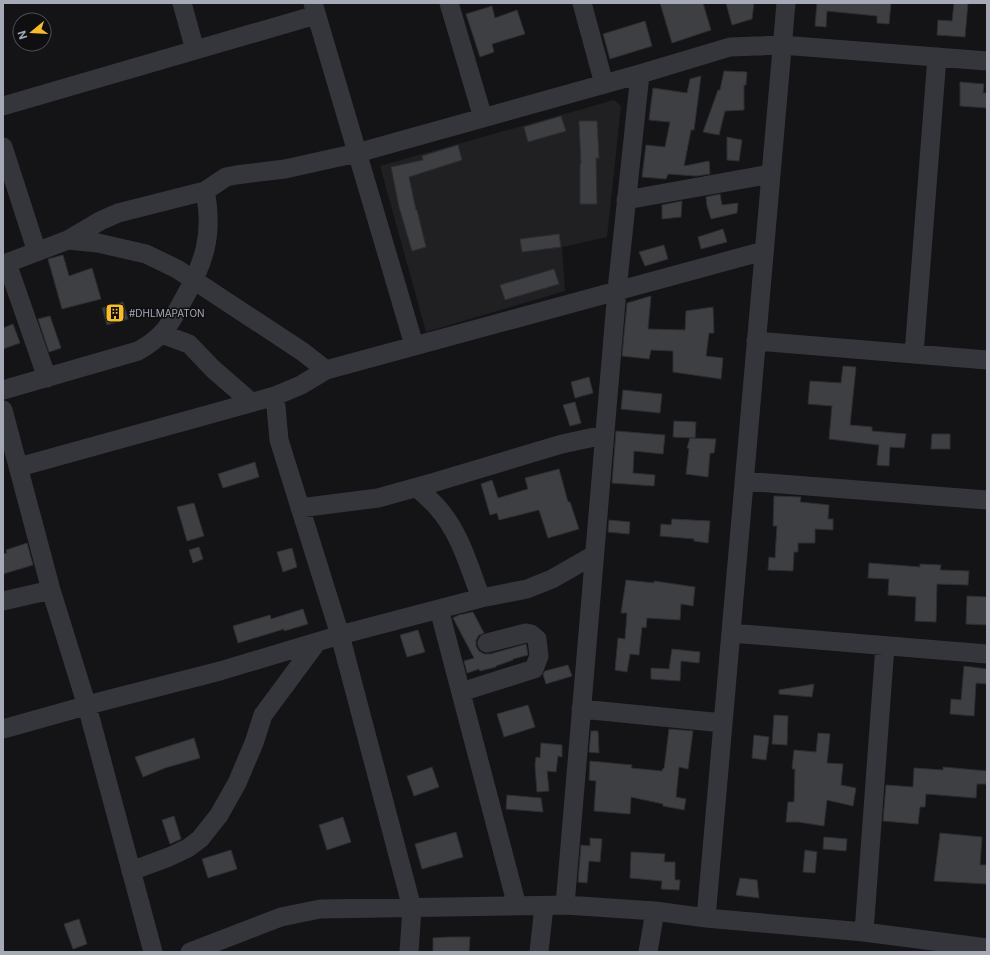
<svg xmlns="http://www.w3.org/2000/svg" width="990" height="955" viewBox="0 0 990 955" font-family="Inter,sans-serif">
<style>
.built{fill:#202023}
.building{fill:#3e3f43;stroke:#2e2e32}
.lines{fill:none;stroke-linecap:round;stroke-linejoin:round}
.minor{stroke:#35363b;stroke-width:19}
.labels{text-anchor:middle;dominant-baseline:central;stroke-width:3;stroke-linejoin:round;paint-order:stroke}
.poi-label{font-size:10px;fill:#a6aab7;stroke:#0f0f11;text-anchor:start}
</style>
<rect width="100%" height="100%" fill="#141416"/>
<!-- built -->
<path class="built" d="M614,100L621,106L607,237L562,247L565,291L426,332L380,166Z"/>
<!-- building -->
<path class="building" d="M660,3H703L711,30L672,43Z
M726,3H754L752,19L732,25Z
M817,3H891L889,24L877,23V16L827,11L826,27L815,26Z
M954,3H968L965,37L937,35L938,20L952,21Z
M492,6L495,18L517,10L525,34L492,44L494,52L480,57L466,14Z
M645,21L652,46L610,59L603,34Z
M724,71L747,72L746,85H744V110L725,111L719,135L703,132L718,90H720Z
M701,76L694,130H691L684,166L709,161L710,174L696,176L668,174L666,179L642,177L646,145L665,147L670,122L649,120L653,88L687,93L690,79Z
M960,82L984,84L983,93H987V108L960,106Z
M561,116L566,131L528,142L524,127Z
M579,121H597L599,158H596L597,204H580V164H581Z
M727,137L742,140L739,161L727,160Z
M458,145L462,160L409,177L416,210H417L426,247L412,251L399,207L391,167L423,160L422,156Z
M720,194L722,205L738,203L737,213L711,219L707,206L706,197Z
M682,201L681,217L662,219V205Z
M723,229L727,242L701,249L698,237Z
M559,234L561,247L522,252L520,239Z
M664,245L668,259L645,266L639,252Z
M63,255L69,276L92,268L101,299L62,309L48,259Z
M554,269L559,284L505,300L500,285Z
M651,296L648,329L685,330L686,311L713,307L714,333H709L706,356L723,358L721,379L673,372V351L651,350L649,359L622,356L627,303Z
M123,302L128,319L107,325L102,308Z
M50,316L61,348L49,352L38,319Z
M13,324L20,343L3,349V328Z
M843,366L856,367L850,425L872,427V431L906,434L904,448L890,447L889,466L877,465L879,445L829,439L832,406L808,404L810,381L841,383Z
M589,377L593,393L575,398L571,382Z
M623,390L662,394L660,413L621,409Z
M575,402L581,423L570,426L563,405Z
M674,421L696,422L695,438L673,437Z
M616,431L665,435L663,454L634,451L633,473L655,475L654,486L612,483Z
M932,434H950V449H931Z
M690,438L716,439L714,453H710L708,477L686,474L689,449L687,448Z
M255,462L259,477L223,488L218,474Z
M559,469L568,502H570L579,529L548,538L539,510L499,520L497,513L490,515L481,484L492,480L498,498L528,489L525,478Z
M774,496L801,497L800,502L829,505L828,519H833V530L815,529V543H798V552H794L793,571L768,570L769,557L775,558L777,526H773Z
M194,503L204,536L187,541L177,507Z
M672,519L710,521L708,543L694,541V539L660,536L661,524L671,525Z
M609,520L630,522L629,534L608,532Z
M27,543L33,565L3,574V554L7,553L6,550Z
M199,547L203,559L193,563L189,550Z
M292,548L297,567L283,572L277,552Z
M869,563L920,567V564L941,565L940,570L969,571L968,585L937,584L936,622L915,621L916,597L888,595L889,579L868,578Z
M626,580L654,583V581L695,587L693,606L681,604L680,620L647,618L646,628L642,627L639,655L630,654L627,672L615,670L618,638L625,639L627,613H621Z
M967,596L987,597V625L966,624Z
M303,609L308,624L284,631V629L238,643L233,626L270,615L271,619Z
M473,612L484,633L479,635L476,640V646L479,651L484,654H490L526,644L528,655L513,659V660L496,666V667L480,671L479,669L467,673L464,661L474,658L453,618L459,615Z
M418,630L425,652L407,657L400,635Z
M672,649L700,652L699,663L681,661L680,681L651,679V668L669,669Z
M568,665L572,676L546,684L543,674L545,671Z
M964,666L987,669V684L976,683L974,716L950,714L951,699L961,700Z
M814,684L812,697L779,694V690Z
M528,705L535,727L504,737L497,714Z
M774,715L788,716L787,745L772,744Z
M669,729L693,731L688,769L679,767L676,797L686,799L684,810L663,806V804L631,797L630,814L594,811L596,781L589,780L590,761L632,765L631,768L662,771L663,768L664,769Z
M591,731H598L599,753L589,752Z
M818,733L830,734L827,763L843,764L841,785L856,788L853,806L827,800L824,826L798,822H786L788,802H794L795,769H792L794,750L816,752Z
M754,735L769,737L766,760L752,758Z
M194,738L200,758L165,768L143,777L135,757Z
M541,743L562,745V757L558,756L556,772L547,771L549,791L537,792L535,765L536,757L540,758Z
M432,767L439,787L414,796L407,776Z
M943,767L987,771V784H977L976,798L926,794L925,807H920L918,824L883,821L886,785L913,787L914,768L943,770Z
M507,795L541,798L543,812L506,809Z
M174,816L181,839L170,844L162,820Z
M343,817L351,842L327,850L319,825Z
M456,832L463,857L422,869L415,844Z
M940,833L982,837L980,865H987V884L934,881Z
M824,837L847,839L846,851L823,849Z
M590,838L602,839L600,862L589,861L587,883L578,882L581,845L590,846Z
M231,850L237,869L208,878L202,859Z
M805,850L817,852L815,873L803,872Z
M631,852L665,854L664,862H675V880H680L679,890L661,889L662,881L630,878Z
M740,878L757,880L759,898L736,895Z
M79,919L87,944L73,949L64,924Z
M450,937H470L469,952H433V938Z"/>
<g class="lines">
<!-- minor -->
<path class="minor" d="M182,3L195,50
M313,3L414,345
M449,3L483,118
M582,3L604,84
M3,106L316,15
M3,147L37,252
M626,200L771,174
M68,240L100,221L118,213L205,191
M7,263L68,240L98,243L146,254L177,269L303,352L326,370
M3,264L7,263L47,378
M162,334L189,344L213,369L251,402
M756,341L987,360
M914,354L937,57
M3,390L138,351C163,337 169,326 182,302C204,264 214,235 205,191L226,177L236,175L285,169L357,153L640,74L730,47L782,45L987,61
M3,410L51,590L87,706L153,952
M19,467L275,396
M744,481L987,500
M417,488C424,494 431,500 437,507C460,532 469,567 481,598
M300,508L378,498L432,483L562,444L604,435
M3,601L51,590
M439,609L517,906
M731,633L987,654
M461,692L534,669L539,656L537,639L531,634L526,633L487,643
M581,709L723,723
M3,729L103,701L220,671L340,635L481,598L527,589L552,579L594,555
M131,871L169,857L188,848L200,839L219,815L237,783L254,743L263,715L317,642
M565,905L617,290L640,74
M706,918L786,3
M864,932L885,646
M190,952L281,917L320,909L565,905L655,911L706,918L864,932L987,948
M409,952L412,908L340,635L279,440L275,396L301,385L326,370L764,251
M539,952L544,906
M648,952L655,911"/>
</g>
<!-- icons -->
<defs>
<g id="building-square" transform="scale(1)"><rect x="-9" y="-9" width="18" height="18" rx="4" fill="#f7bc2b" stroke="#0f0f11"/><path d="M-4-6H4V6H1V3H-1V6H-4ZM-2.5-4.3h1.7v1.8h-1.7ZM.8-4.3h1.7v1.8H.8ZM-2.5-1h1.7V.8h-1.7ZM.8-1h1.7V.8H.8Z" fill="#111"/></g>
</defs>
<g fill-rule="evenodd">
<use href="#building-square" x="115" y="313"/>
</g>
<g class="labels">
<!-- poi labels -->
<g class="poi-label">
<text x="129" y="313">#DHLMAPATON</text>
</g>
</g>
<!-- border -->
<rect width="990" height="955" fill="none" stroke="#a6aab7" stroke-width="8"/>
<!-- north arrow -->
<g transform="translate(32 32) rotate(252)"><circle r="19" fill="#0f0f11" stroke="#4b4d53"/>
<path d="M0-3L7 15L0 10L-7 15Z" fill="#f7bc2b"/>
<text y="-6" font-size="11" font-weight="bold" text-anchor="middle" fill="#a6aab7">N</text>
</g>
</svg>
